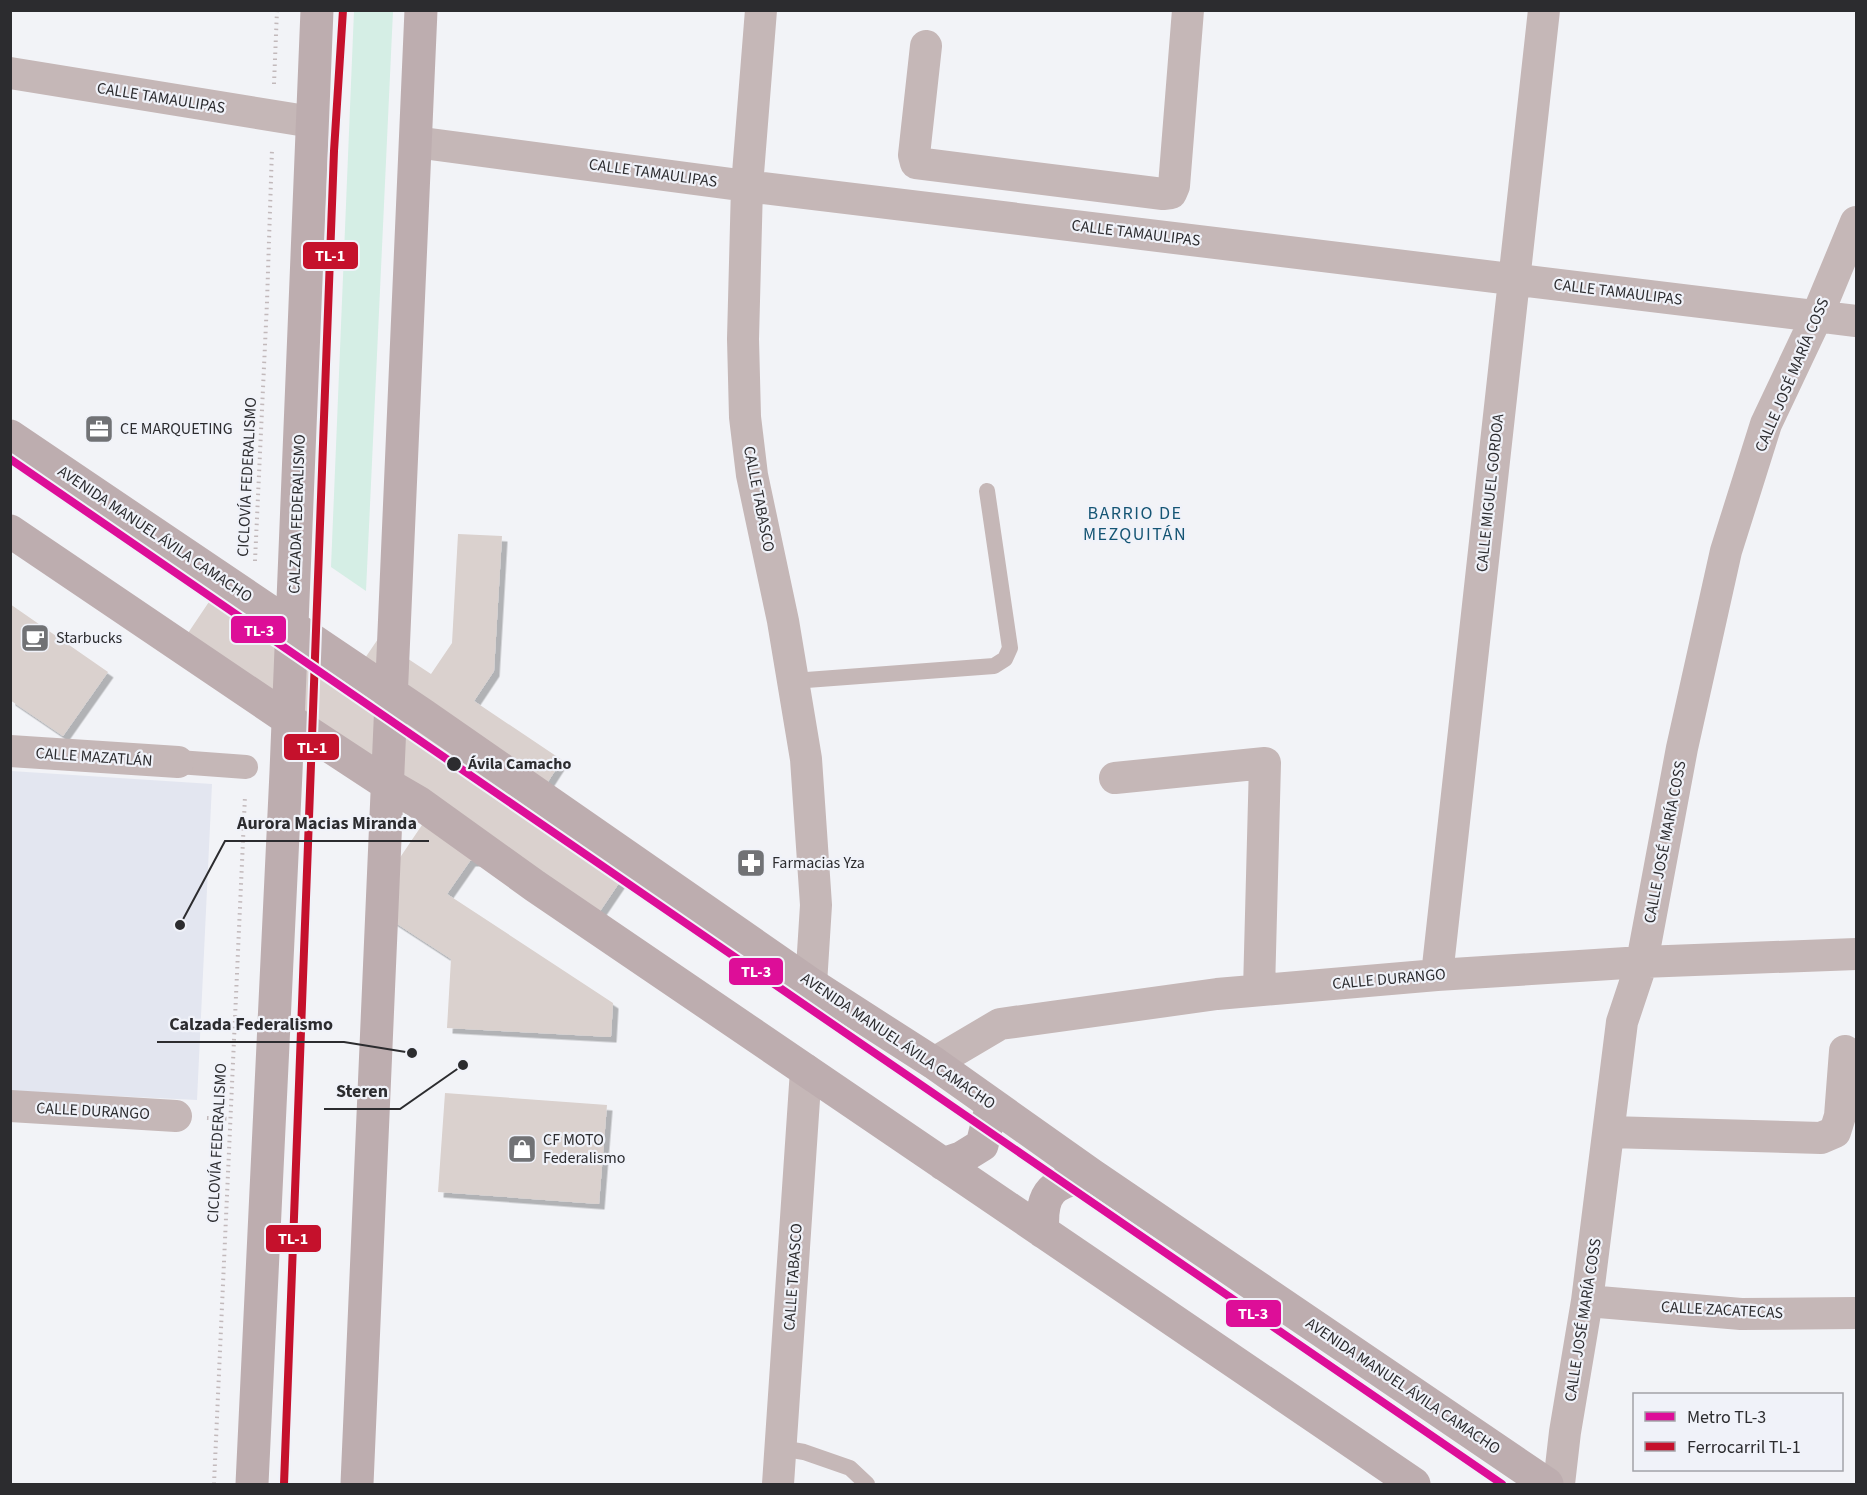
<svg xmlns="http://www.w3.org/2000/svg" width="1867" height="1495" viewBox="0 0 1867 1495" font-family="'Source Sans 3',sans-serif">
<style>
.built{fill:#e3e6f0}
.green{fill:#d5eee5}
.building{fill:#dad1ce;filter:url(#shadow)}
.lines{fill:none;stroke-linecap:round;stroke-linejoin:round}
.path{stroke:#c2b9bb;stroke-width:4;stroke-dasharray:1.5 4.5;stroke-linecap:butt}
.service{stroke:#c5b7b7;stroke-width:16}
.pedestrian{stroke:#c5b7b7;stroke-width:24}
.minor{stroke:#c5b7b7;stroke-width:32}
.primary{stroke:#bdadaf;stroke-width:33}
.rail-1-casing{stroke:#f0f2f9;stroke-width:12}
.rail-1{stroke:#c5112c;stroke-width:8}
.metro-1-casing{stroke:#f0f2f9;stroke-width:12}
.metro-1{stroke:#dd0e98;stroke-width:8}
.stop-dot{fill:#2c2c2f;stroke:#f0f2f9;stroke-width:2}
.labels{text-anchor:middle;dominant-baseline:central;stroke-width:4.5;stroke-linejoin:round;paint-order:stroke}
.street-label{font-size:16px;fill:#2c2c2f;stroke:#f0f2f9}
.poi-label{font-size:16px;fill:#2c2c2f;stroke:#f0f2f9;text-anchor:start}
.stop-label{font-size:16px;font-weight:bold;fill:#2c2c2f;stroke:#f0f2f9;text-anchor:start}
.neighbourhood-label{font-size:18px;letter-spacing:1.5px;fill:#155574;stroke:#f0f2f9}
.leader{fill:none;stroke:#2c2c2f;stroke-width:2}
.callout-dot{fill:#2c2c2f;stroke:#f0f2f9;stroke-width:2}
.callout-label{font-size:18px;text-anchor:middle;font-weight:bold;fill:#2c2c2f;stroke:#f0f2f9;stroke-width:4.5;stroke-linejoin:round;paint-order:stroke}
.line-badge{stroke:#f0f2f9;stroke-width:2}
.badge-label{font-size:16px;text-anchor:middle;font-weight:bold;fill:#fff}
</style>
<defs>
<filter id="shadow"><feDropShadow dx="5.5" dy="5.5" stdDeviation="0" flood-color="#0004"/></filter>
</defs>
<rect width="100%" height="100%" fill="#f2f3f7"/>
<!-- built -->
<path class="built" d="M11,771L212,784L197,1100L11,1091Z"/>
<!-- green -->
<path class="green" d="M354,11H393L366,591L331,567Z"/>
<!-- building -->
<path class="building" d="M458,534L502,536L494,671L474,701L562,760L544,788L640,852L586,932L480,861H470L447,894L613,1003L611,1037L447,1028L451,959L368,905L424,822L178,648L229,572L363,661L378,639L431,674L452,643Z
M10,604L108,672L63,736L10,700Z
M445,1093L607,1105L599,1204L438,1192Z"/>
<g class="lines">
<!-- path -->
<path class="path" d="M274,84L277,10
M255,561L267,302L272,149
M207,1118L230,1119
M214,1484L245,796"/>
<!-- service -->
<path class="service" d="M793,681L994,666L1005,659L1010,648L987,491
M781,1448L804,1452L850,1468L867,1484"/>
<!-- pedestrian -->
<path class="pedestrian" d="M178,762L246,767"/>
<!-- minor -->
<path class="minor" d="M761,10L747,186L743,339L745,417L752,475L783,621L806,759L816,905L811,984
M926,46L914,155L916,163L1163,194L1171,193L1174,186L1188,10
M10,73L312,122
M415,142L747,186L1856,321
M10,751L178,762
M1115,778L1265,763L1259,990
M1437,975L1544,10
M934,1063L1000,1024L1217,994L1437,975L1642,962L1856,954
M10,1106L176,1116
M1609,1132L1821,1138L1835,1132L1840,1116L1845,1051
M1587,1301L1741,1314L1856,1313
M778,1484L806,1070
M1559,1484L1565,1432L1587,1301L1622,1022L1642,962L1682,748L1726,551L1766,424L1817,316L1856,222"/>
<!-- primary -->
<path class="primary" d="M10,436L422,714L811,984L934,1063L1092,1175L1547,1484
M10,531L288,719L387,784L418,802L535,886L1414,1484
M943,1164L961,1158L982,1145L992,1104
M1043,1232C1040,1190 1053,1182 1092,1175
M252,1484L286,772L317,10
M357,1484L421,10"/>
<!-- rail-1 casing -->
<g class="rail-1-casing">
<path id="rail-1" d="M284,1484L334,151L343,10"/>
</g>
<!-- rail-1 -->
<use href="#rail-1" class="rail-1"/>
<!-- metro-1 casing -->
<g class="metro-1-casing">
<path id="metro-1" d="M10,459L1502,1484"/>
</g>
<!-- metro-1 -->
<use href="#metro-1" class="metro-1"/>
</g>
<!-- icons -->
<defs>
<g id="office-square" transform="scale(1.5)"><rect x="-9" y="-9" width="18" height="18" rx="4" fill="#717275" stroke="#f0f2f9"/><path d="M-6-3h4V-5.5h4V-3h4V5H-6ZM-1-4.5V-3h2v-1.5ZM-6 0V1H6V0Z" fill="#fff"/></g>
<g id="cafe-square" transform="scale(1.5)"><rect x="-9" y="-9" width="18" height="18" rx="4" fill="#717275" stroke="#f0f2f9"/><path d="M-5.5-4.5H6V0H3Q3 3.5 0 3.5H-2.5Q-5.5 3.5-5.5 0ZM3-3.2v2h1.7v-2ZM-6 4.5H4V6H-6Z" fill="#fff"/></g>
<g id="pharmacy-square" transform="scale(1.5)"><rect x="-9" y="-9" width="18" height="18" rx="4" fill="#717275" stroke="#f0f2f9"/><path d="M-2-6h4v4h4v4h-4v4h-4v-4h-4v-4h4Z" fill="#fff"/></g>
<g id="shop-square" transform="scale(1.5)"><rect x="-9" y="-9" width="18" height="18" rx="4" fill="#717275" stroke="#f0f2f9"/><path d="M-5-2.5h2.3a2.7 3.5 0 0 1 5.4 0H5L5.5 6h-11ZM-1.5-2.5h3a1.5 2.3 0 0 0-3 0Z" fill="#fff"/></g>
</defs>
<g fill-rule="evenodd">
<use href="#office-square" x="99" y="429"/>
<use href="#cafe-square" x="35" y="638"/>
<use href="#pharmacy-square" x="751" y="863"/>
<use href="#shop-square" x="522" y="1149"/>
</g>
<!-- markers -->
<circle class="stop-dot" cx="454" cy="764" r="8"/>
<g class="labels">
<!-- street labels -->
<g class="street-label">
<text transform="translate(161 98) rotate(9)">CALLE TAMAULIPAS</text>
<text transform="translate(653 173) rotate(8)">CALLE TAMAULIPAS</text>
<text transform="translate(1136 233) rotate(7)">CALLE TAMAULIPAS</text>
<text transform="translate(1618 292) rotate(7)">CALLE TAMAULIPAS</text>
<text transform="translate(1792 375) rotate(-67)">CALLE JOSÉ MARÍA COSS</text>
<text transform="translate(247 477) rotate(-87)">CICLOVÍA FEDERALISMO</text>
<text transform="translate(1490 493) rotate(-84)">CALLE MIGUEL GORDOA</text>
<text transform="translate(759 499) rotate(79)">CALLE TABASCO</text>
<text transform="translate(297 514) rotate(-88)">CALZADA FEDERALISMO</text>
<text transform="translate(155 534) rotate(34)">AVENIDA MANUEL ÁVILA CAMACHO</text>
<text transform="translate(94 757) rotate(4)">CALLE MAZATLÁN</text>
<text transform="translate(1665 842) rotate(-79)">CALLE JOSÉ MARÍA COSS</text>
<text transform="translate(1389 979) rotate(-5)">CALLE DURANGO</text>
<text transform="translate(898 1041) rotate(34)">AVENIDA MANUEL ÁVILA CAMACHO</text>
<text transform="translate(93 1111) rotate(3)">CALLE DURANGO</text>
<text transform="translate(217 1143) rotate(-87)">CICLOVÍA FEDERALISMO</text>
<text transform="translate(793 1277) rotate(-86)">CALLE TABASCO</text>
<text transform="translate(1722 1310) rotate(3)">CALLE ZACATECAS</text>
<text transform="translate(1583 1320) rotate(-81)">CALLE JOSÉ MARÍA COSS</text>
<text transform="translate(1403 1386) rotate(34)">AVENIDA MANUEL ÁVILA CAMACHO</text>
</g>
<!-- poi labels -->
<g class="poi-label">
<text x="120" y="429">CE MARQUETING</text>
<text x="56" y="638">Starbucks</text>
<text x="772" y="863">Farmacias Yza</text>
<text x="543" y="1140">CF MOTO<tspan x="543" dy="18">Federalismo</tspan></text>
</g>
<!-- stop labels -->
<g class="stop-label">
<text x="468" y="764">Ávila Camacho</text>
</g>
<!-- neighbourhood labels -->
<g class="neighbourhood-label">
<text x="1135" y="513">BARRIO DE<tspan x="1135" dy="21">MEZQUITÁN</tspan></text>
</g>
</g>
<!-- callouts -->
<path class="leader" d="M180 925L225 841H429M412 1053L344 1042H157M463 1065L400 1109H324"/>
<g class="callout-dot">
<circle cx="180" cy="925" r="6"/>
<circle cx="412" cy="1053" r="6"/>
<circle cx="463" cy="1065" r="6"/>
</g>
<g class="callout-label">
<text x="327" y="829">Aurora Macias Miranda</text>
<text x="251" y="1030">Calzada Federalismo</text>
<text x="362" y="1097">Steren</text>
</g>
<g class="line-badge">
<rect x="302" y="241" width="57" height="29" rx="6" fill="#c5112c"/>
<rect x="230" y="615" width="57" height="29" rx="6" fill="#dd0e98"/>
<rect x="283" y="733" width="57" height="28" rx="6" fill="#c5112c"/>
<rect x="728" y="957" width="56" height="29" rx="6" fill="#dd0e98"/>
<rect x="265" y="1224" width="57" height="29" rx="6" fill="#c5112c"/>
<rect x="1225" y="1299" width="57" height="29" rx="6" fill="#dd0e98"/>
</g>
<g class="badge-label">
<text x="330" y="261">TL-1</text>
<text x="259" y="636">TL-3</text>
<text x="312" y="753">TL-1</text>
<text x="756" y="977">TL-3</text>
<text x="293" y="1244">TL-1</text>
<text x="1253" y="1319">TL-3</text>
</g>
<!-- border -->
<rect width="1867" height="1495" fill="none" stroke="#2c2c2f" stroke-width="24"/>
<!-- legend -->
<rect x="1633" y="1393" width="210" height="78" fill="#f0f2f9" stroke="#a2a3a8" stroke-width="1.5"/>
<rect x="1645" y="1412" width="30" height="9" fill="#dd0e98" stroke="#a2a3a8" stroke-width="1.5"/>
<text x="1687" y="1423" font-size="18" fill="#2c2c2f">Metro TL-3</text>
<rect x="1645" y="1442" width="30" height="9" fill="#c5112c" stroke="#a2a3a8" stroke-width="1.5"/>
<text x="1687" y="1453" font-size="18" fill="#2c2c2f">Ferrocarril TL-1</text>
</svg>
